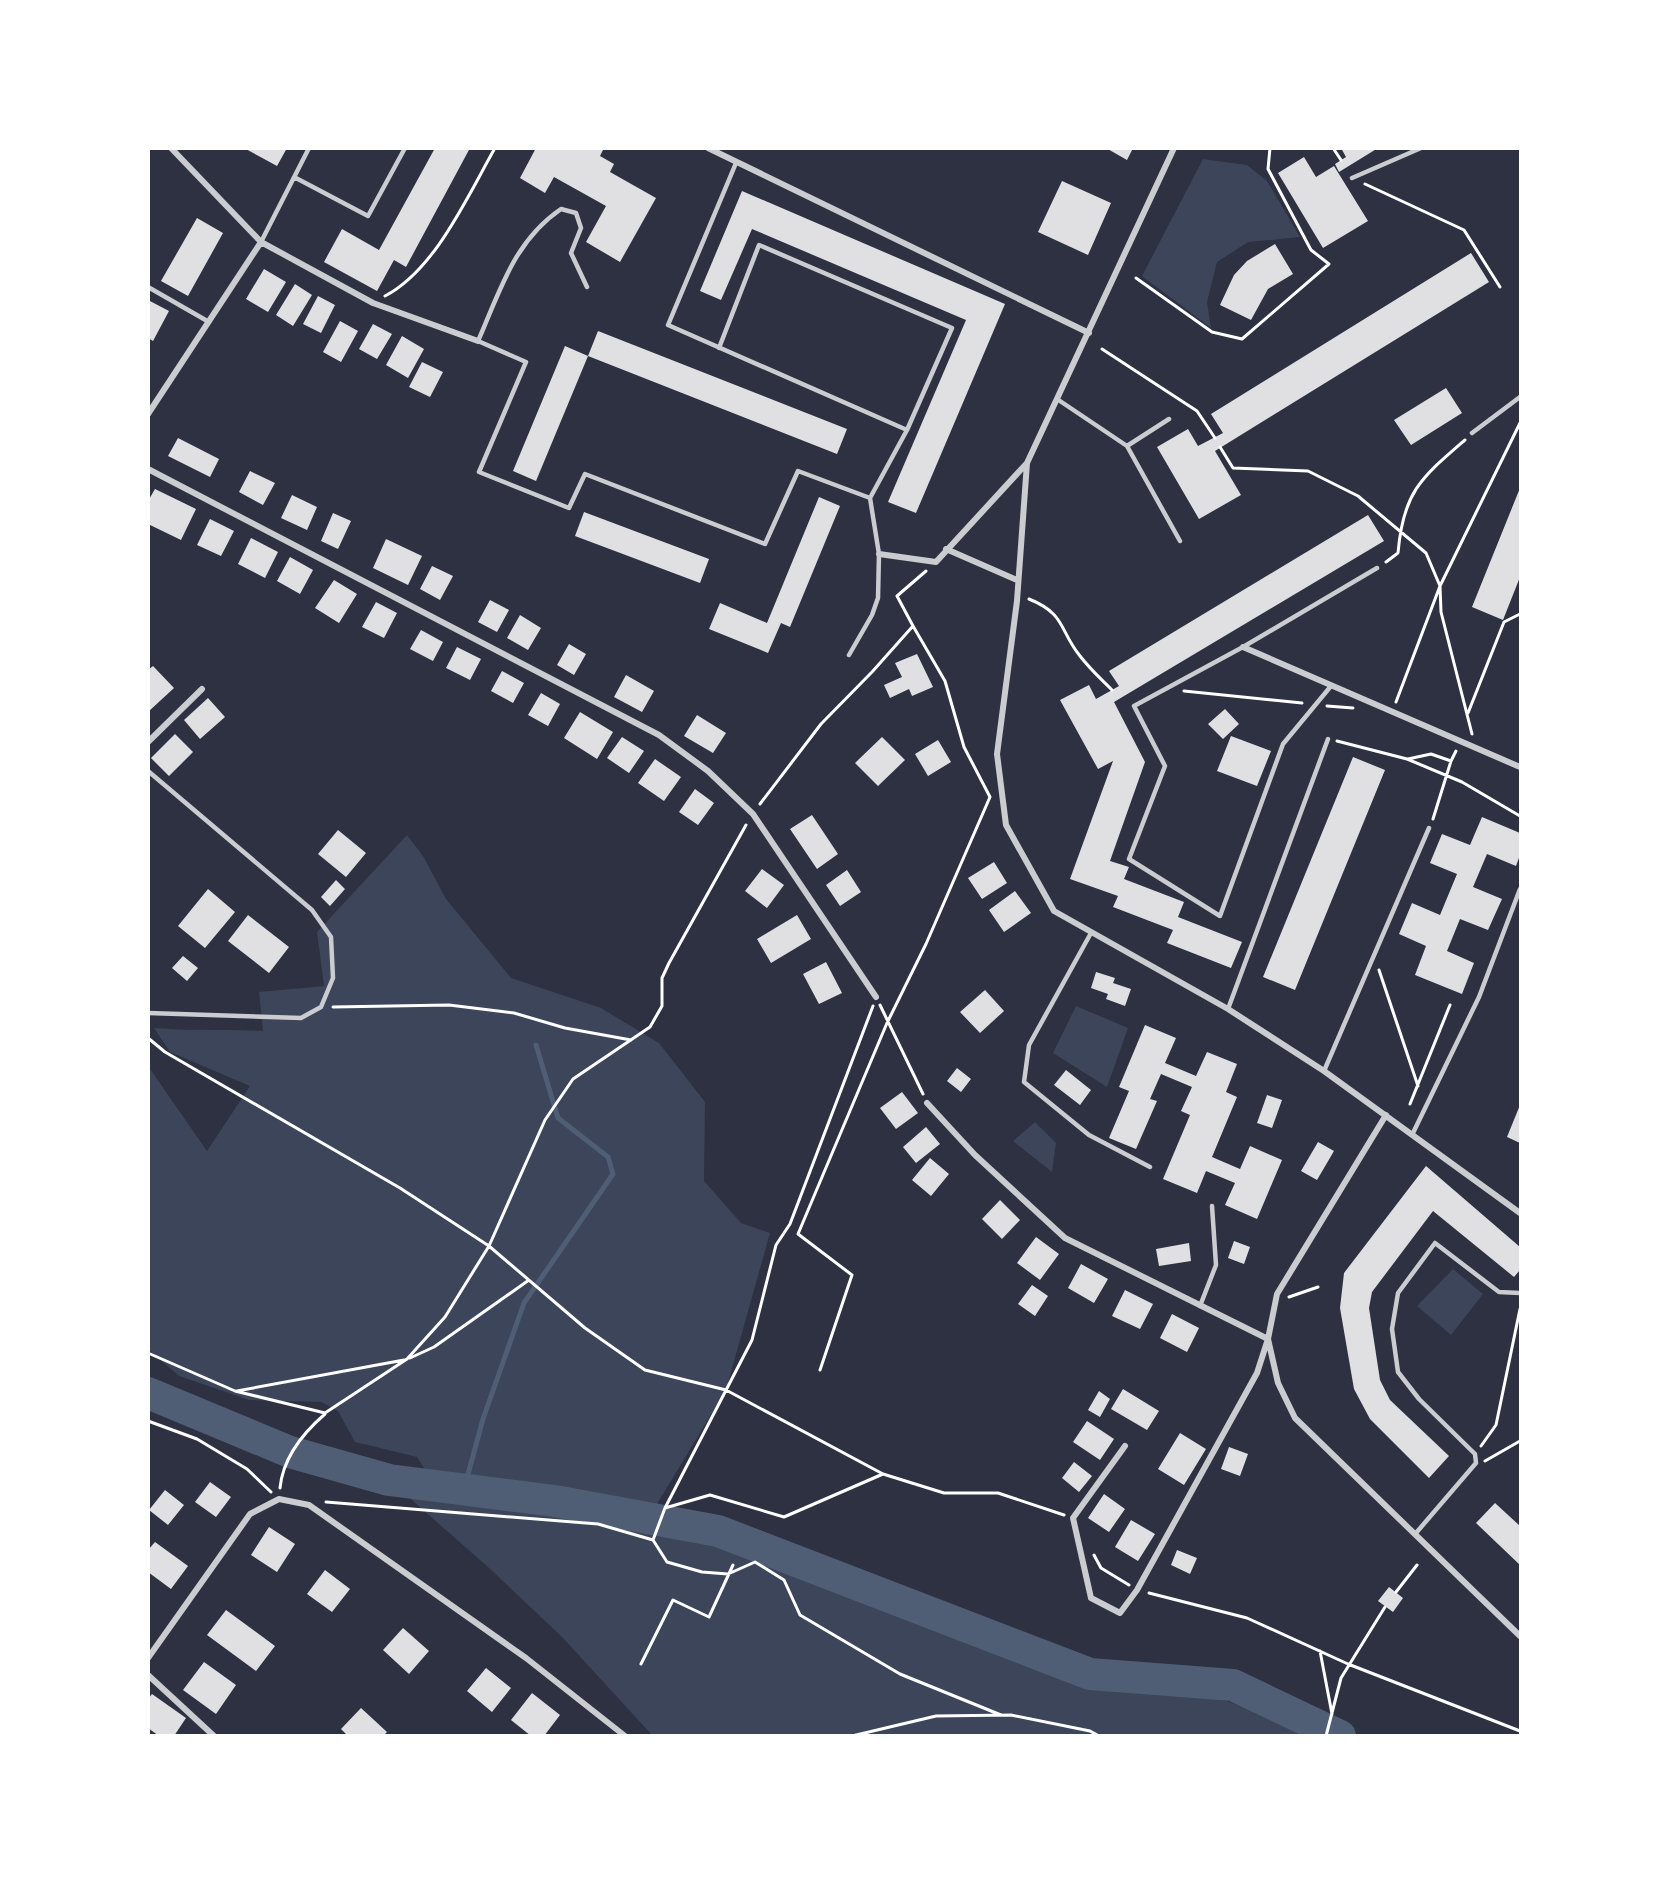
<svg xmlns="http://www.w3.org/2000/svg" width="1669" height="1884" viewBox="0 0 1669 1884" font-family="Commissioner,sans-serif">
<style>
.green{fill:#3c4559}
.lines{fill:none;stroke-linecap:round;stroke-linejoin:round}
.stream{stroke:#4f5d75;stroke-width:5}
.river{stroke:#4f5d75;stroke-width:32}
.building{fill:#e0e0e3}
.path{stroke:#fff;stroke-width:3}
.service{stroke:#caccd0;stroke-width:4.5}
.minor{stroke:#caccd0;stroke-width:6}
</style>
<rect width="100%" height="100%" fill="#2d3142"/>
<!-- green -->
<path class="green" d="M1203,159L1247,165L1267,181L1300,237L1248,242L1217,262L1207,302L1211,328L1142,276Z
M407,835L423,856L446,899L511,978L601,1008L659,1043L705,1102L704,1181L741,1223L770,1233L726,1390L657,1504L427,1473L417,1457L355,1442L338,1411L321,1402L249,1400L179,1376L149,1350L148,1066L207,1151L250,1086L170,1052L154,1028C190,1031 226,1029 263,1031L259,992L324,986L317,932Z
M1076,1006L1128,1028L1107,1087L1053,1053Z
M1035,1122L1056,1143L1052,1172L1013,1141Z
M1453,1269L1483,1294L1451,1335L1417,1306Z
M389,1480L555,1501L718,1531L1090,1674L1227,1701L1315,1735H652L562,1637L488,1567Z"/>
<g class="lines">
<!-- stream -->
<path class="stream" d="M464,1489L483,1419L524,1303L613,1174L608,1157L558,1118L536,1045"/>
<!-- river -->
<path class="river" d="M148,1393L290,1452L389,1480L555,1501L718,1531L1090,1674L1233,1685L1340,1736"/>
</g>
<!-- building -->
<path class="building" d="M244,148H287L277,166Z
M435,148H470L406,267L394,260L377,291L324,262L342,229L379,250Z
M536,148H604L600,156L614,164L610,172L656,198L620,262L586,242L606,206L554,177L545,193L520,178Z
M1106,148H1133L1127,160Z
M1341,148H1378L1339,172L1335,164L1346,157Z
M1304,157L1316,177L1334,166L1368,221L1323,248L1278,173Z
M1062,181L1111,203L1088,255L1038,232Z
M742,191L1005,304L916,513L888,502L966,320L752,229L721,300L700,291Z
M197,218L223,233L188,296L161,281Z
M1275,244L1293,274L1268,289L1251,320L1220,305L1234,275L1247,261Z
M1471,253L1489,282L1215,451L1241,495L1199,519L1157,447L1188,429L1198,446L1223,433L1211,414Z
M264,269L286,282L268,312L246,299Z
M295,284L312,295L293,326L276,315Z
M318,296L335,305L321,333L303,324Z
M148,300L169,311L153,341L148,338Z
M340,321L358,331L341,362L323,352Z
M373,324L392,334L377,359L359,349Z
M598,331L847,429L837,454L588,356Z
M402,336L424,349L408,378L386,365Z
M565,346L588,356L536,481L513,471Z
M422,362L443,372L430,397L409,387Z
M1446,388L1462,413L1411,445L1394,420Z
M178,438L219,459L210,477L168,456Z
M250,471L275,483L263,505L239,492Z
M1520,488V577L1503,620L1472,607Z
M155,489L196,509L181,540L148,524V501Z
M292,495L317,507L307,530L281,518Z
M819,497L840,506L790,627L781,623L768,653L709,629L720,603L767,623Z
M584,512L709,559L700,583L575,536Z
M333,513L351,521L338,549L321,541Z
M1368,515L1384,541L1114,702L1145,762L1110,861L1129,867L1124,879L1184,902L1178,917L1242,942L1231,968L1167,943L1173,930L1113,907L1118,896L1070,879L1113,761L1098,769L1060,700L1089,685L1096,699L1112,690L1119,686L1109,671Z
M210,519L234,531L221,556L197,545Z
M251,538L278,552L265,578L238,564Z
M386,539L422,556L408,585L373,568Z
M290,557L313,570L300,594L277,581Z
M432,566L453,576L440,600L420,589Z
M334,580L357,594L339,623L315,608Z
M490,600L509,610L497,632L478,622Z
M376,602L397,613L384,638L362,627Z
M520,615L541,628L528,650L507,638Z
M421,630L443,642L433,661L410,649Z
M569,644L586,654L574,675L557,665Z
M457,647L481,659L470,680L446,668Z
M917,654L933,687L912,696L909,689L890,698L884,685L902,677L895,663Z
M153,666L174,688L148,712V670Z
M502,671L524,683L513,703L491,691Z
M626,675L654,691L642,712L614,697Z
M541,693L560,704L548,726L528,715Z
M208,698L225,717L200,739L184,720Z
M1225,709L1239,724L1223,739L1208,724Z
M580,712L613,732L597,759L564,738Z
M697,715L726,733L713,753L684,736Z
M175,734L193,752L169,776L151,758Z
M1231,736L1271,751L1257,786L1217,771Z
M622,737L644,751L629,773L607,758Z
M882,737L905,760L878,786L855,763Z
M938,740L951,762L928,776L915,754Z
M1353,757L1385,770L1295,990L1263,977Z
M655,759L681,777L664,801L638,783Z
M695,789L714,803L698,825L679,812Z
M812,815L838,854L817,869L790,829Z
M1482,817L1520,833V855L1516,866L1487,854L1473,887L1502,899L1488,930L1460,919L1447,951L1474,963L1462,994L1415,975L1426,946L1399,934L1412,903L1440,915L1457,874L1430,863L1442,834L1470,845Z
M338,830L366,853L346,877L318,854Z
M994,862L1007,883L982,899L968,878Z
M762,869L784,885L767,908L745,891Z
M847,870L861,892L840,906L826,885Z
M336,880L345,889L330,906L321,897Z
M208,889L235,912L205,948L178,926Z
M1015,891L1031,913L1004,932L989,910Z
M248,915L289,947L269,973L228,941Z
M797,915L811,939L771,963L757,939Z
M183,956L198,968L187,981L172,968Z
M826,962L842,993L819,1004L803,974Z
M1096,972L1115,978L1113,983L1131,989L1125,1006L1106,999L1108,994L1091,988Z
M985,990L1004,1011L980,1033L960,1012Z
M1145,1025L1176,1038L1165,1063L1196,1076L1207,1052L1237,1064L1226,1092L1237,1097L1212,1157L1240,1169L1250,1146L1282,1160L1257,1219L1225,1205L1235,1183L1206,1171L1197,1193L1163,1179L1190,1115L1181,1111L1192,1087L1161,1074L1150,1099L1157,1101L1136,1149L1109,1138L1129,1091L1119,1087Z
M957,1068L971,1079L961,1092L947,1081Z
M1066,1070L1091,1090L1080,1105L1054,1085Z
M902,1092L918,1113L896,1129L880,1108Z
M1267,1095L1282,1100L1272,1128L1257,1123Z
M1520,1105V1143L1507,1137Z
M926,1127L940,1144L916,1163L903,1147Z
M1318,1142L1334,1151L1317,1180L1301,1171Z
M930,1158L949,1174L931,1196L912,1180Z
M1426,1166L1520,1247V1270L1514,1277L1433,1211L1372,1292L1369,1308L1380,1380L1390,1400L1449,1456L1429,1478L1370,1419L1354,1389L1340,1308L1344,1273Z
M1000,1200L1020,1220L1002,1239L982,1219Z
M1036,1237L1059,1254L1040,1280L1017,1263Z
M1234,1241L1250,1247L1244,1264L1228,1258Z
M1189,1243L1191,1261L1159,1266L1156,1249Z
M1081,1264L1108,1279L1094,1303L1068,1288Z
M1032,1285L1048,1296L1035,1316L1018,1304Z
M1125,1290L1153,1304L1140,1329L1112,1316Z
M1172,1314L1199,1328L1187,1352L1160,1338Z
M1123,1389L1159,1411L1147,1430L1111,1409Z
M1099,1391L1110,1399L1100,1417L1088,1410Z
M1087,1421L1114,1439L1100,1460L1073,1442Z
M1180,1433L1206,1449L1184,1485L1158,1469Z
M1229,1447L1248,1454L1240,1476L1221,1469Z
M1074,1462L1092,1476L1079,1492L1062,1478Z
M210,1482L231,1497L216,1517L195,1502Z
M165,1490L184,1505L168,1525L149,1510Z
M1104,1494L1125,1509L1109,1532L1088,1518Z
M1495,1503L1520,1526V1565L1476,1523Z
M1131,1520L1155,1534L1138,1561L1115,1547Z
M269,1527L295,1544L277,1572L251,1555Z
M155,1542L188,1566L171,1589L148,1572V1550Z
M1177,1550L1197,1558L1190,1574L1171,1565Z
M325,1570L350,1589L332,1612L307,1594Z
M1389,1587L1403,1598L1393,1612L1378,1601Z
M226,1610L275,1646L256,1671L207,1635Z
M403,1628L429,1651L409,1674L383,1650Z
M204,1662L236,1685L216,1714L183,1690Z
M486,1668L511,1688L492,1712L467,1691Z
M532,1693L560,1715L544,1736H531L511,1720Z
M152,1694L186,1718L174,1736H159L148,1728V1699Z
M361,1708L387,1732L383,1736H348L341,1729Z"/>
<g class="lines">
<!-- path -->
<path class="path" d="M1333,148L1341,160
M1365,184L1464,230L1500,287
M1136,278L1212,332L1242,339L1329,264L1311,250L1268,169L1270,148
M385,296C435,270 467,197 495,148
M1102,349L1197,411L1215,438
M1220,447L1233,468L1308,471L1358,496L1426,553L1440,586
M1386,562L1398,553C1403,492 1421,478 1465,440
M1440,586L1520,423
M1029,599C1066,614 1059,630 1080,656C1089,668 1101,679 1112,690
M1184,691L1302,703
M1396,702L1440,586L1441,612L1472,734
M1327,706L1353,708
M1468,713L1504,622L1520,614
M1337,741L1407,759L1462,782L1520,816
M1408,759L1431,754L1451,761L1456,751
M760,804L821,724L872,672L913,626L897,596L926,571
M1433,819L1451,761
M1379,970L1418,1086
M880,1005L923,1094
M333,1007L449,1005L514,1013L565,1028L631,1040
M148,1038L165,1052L400,1188L489,1246L585,1328L645,1370L726,1390L883,1474L944,1493H998L1064,1515
M1410,1104L1450,1005
M1289,1297L1318,1287
M148,1353L235,1391L325,1413L407,1359L445,1317L489,1246L545,1120L573,1079L650,1027L662,1006V978L669,963L746,825
M410,1358L434,1347L529,1280
M820,1370L852,1275L798,1234L887,1023L926,944L990,797L964,747L945,681L913,626
M237,1391L404,1360
M148,1421L197,1439L247,1469L271,1492
M1481,1446L1496,1425L1520,1309
M1485,1461L1520,1441
M280,1488C283,1457 303,1433 325,1414
M326,1502L598,1524L653,1540L667,1562L702,1572L728,1574L755,1562L784,1580L800,1615L900,1674L1001,1715
M665,1508L710,1495L784,1517L883,1474
M653,1540L665,1508L752,1340L776,1245L790,1224L873,1006
M1094,1555L1101,1568L1129,1585
M1396,1592L1417,1565
M1149,1593L1247,1618L1348,1664L1520,1731
M1320,1651L1332,1714
M641,1664L673,1600L709,1617L733,1565
M852,1736L936,1716L1011,1715L1090,1731L1099,1736
M1326,1736L1341,1678L1385,1607"/>
<!-- service -->
<path class="service" d="M736,163L668,325L907,430
M294,177L368,216L405,148
M1352,178L1421,148
M261,242L309,148
M148,287L209,322
M587,287L571,253L581,228L576,213L561,209C514,241 500,291 478,341L526,362L479,472L569,508L585,474L765,544L798,471L870,498
M719,348L759,245L952,328L907,430L870,498L879,554L878,598L872,615L849,655
M1057,399L1127,446L1180,541
M1472,433L1520,397
M1127,446L1169,419
M1331,686L1283,744L1220,916L1129,859L1165,766L1134,706L1243,647L1377,568
M148,771L312,910L331,937L333,978L321,1007L301,1018L148,1013
M1091,933L1029,1045L1024,1082L1089,1135L1150,1167
M1228,1009L1328,739
M1324,1071L1429,828
M1413,1133L1479,997L1520,889
M1200,1306L1216,1265L1212,1206
M1416,1533L1476,1463L1475,1454L1419,1399L1398,1372L1392,1329L1398,1293L1435,1243L1499,1292L1520,1293"/>
<!-- minor -->
<path class="minor" d="M171,148L261,242L373,303L478,341
M708,148L1089,333
M1174,148L1027,463L1017,601L997,754L1006,825L1054,911L1228,1009L1324,1071L1520,1213
M148,414L261,242
M148,469L659,735L708,771L753,814L876,997
M946,549L1017,580
M879,554L936,562L1027,463
M1243,647L1520,767
M148,742L202,689
M927,1103L975,1155L1065,1238L1268,1339L1257,1373L1137,1590L1120,1613L1091,1598L1073,1518L1125,1446
M1386,1115L1277,1294L1268,1339L1278,1383L1295,1418L1520,1636
M148,1658L250,1514L279,1499L309,1505L526,1658L625,1736
M148,1675L214,1736"/>
</g>
<!-- border -->
<rect width="1669" height="1884" fill="none" stroke="#ffffff" stroke-width="300"/>
</svg>
